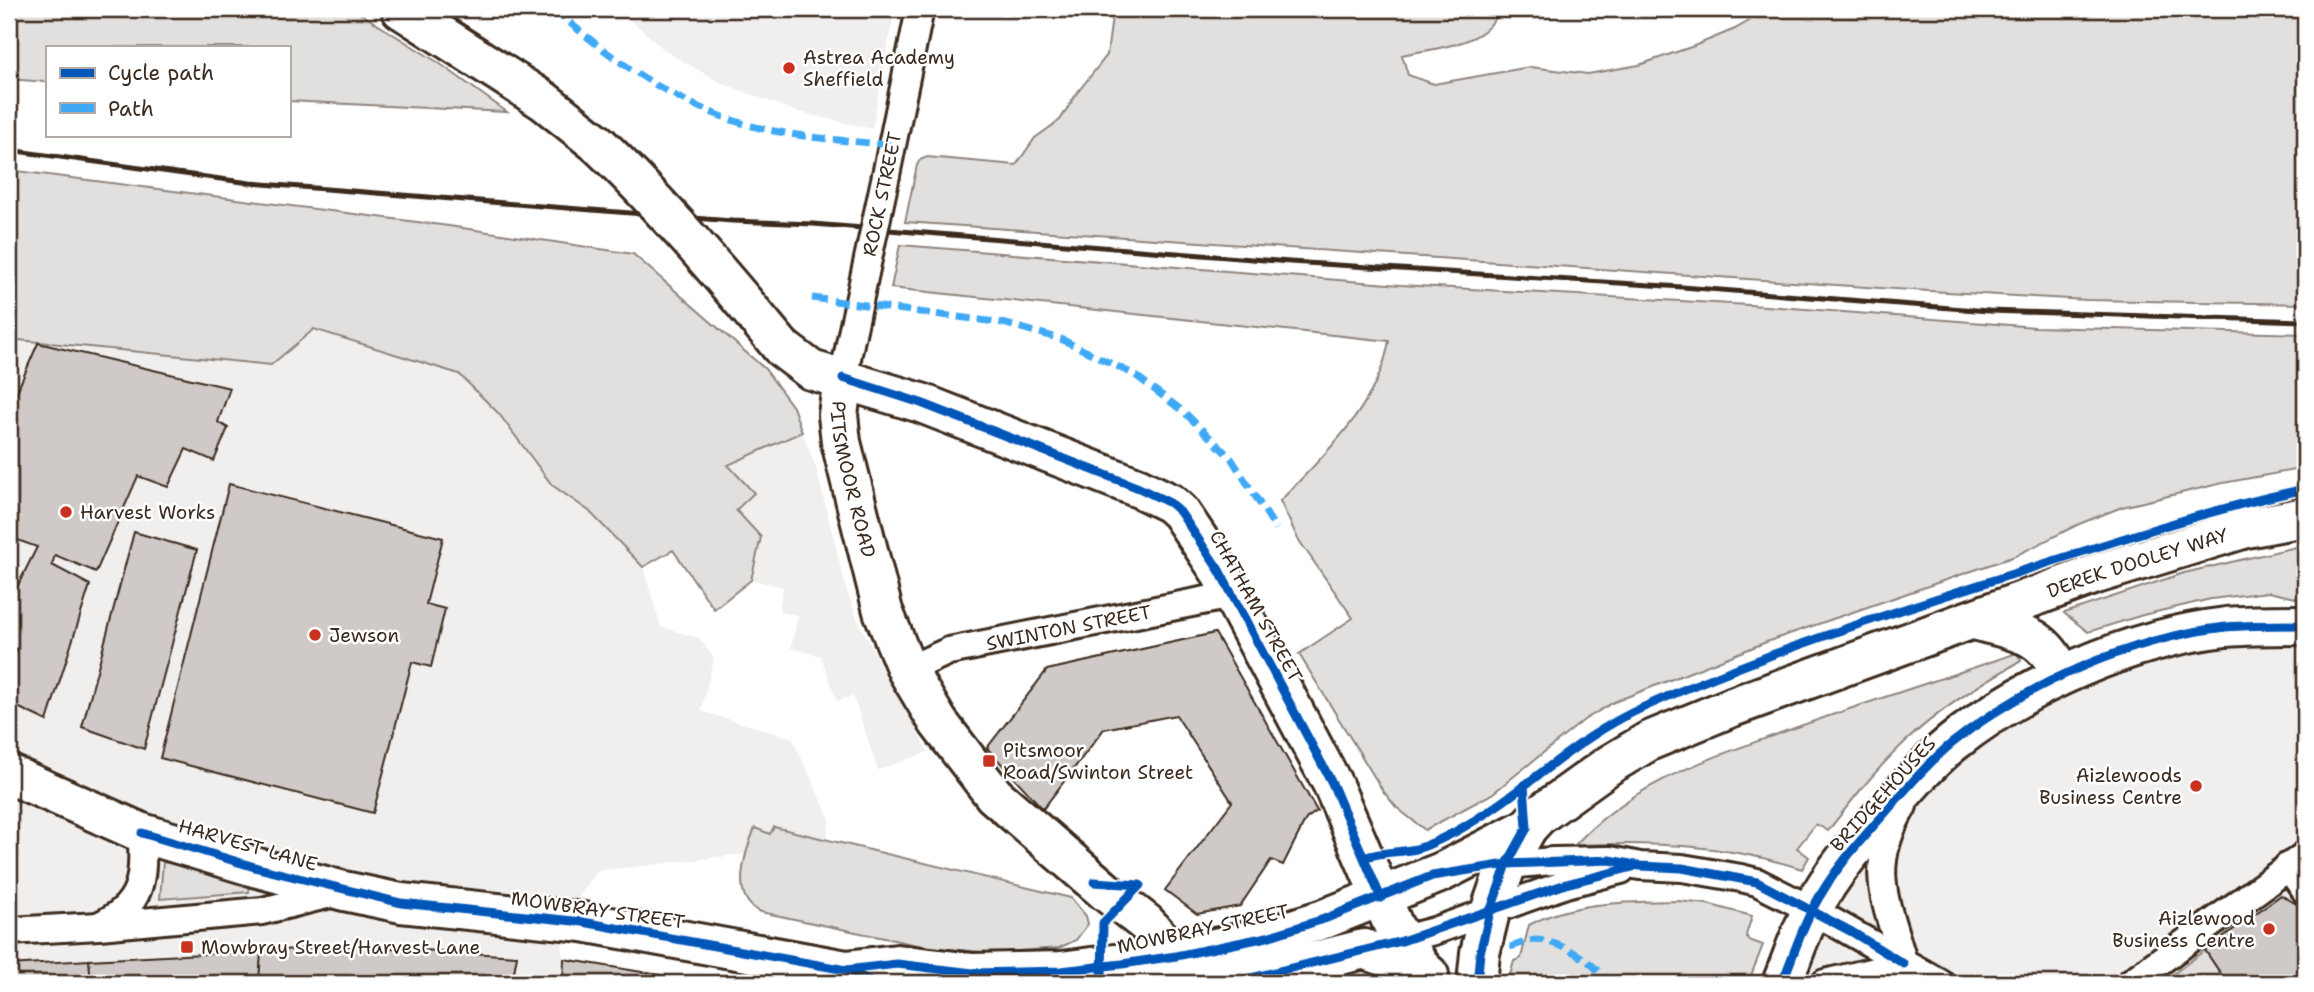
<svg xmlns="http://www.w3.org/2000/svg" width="2314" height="992" viewBox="0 0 2314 992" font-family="'Shantell Sans',sans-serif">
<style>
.built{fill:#f1efee}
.green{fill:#e2e0de;stroke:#8e857e;stroke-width:2}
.building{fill:#cfcac7;stroke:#3b2a1e;stroke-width:2}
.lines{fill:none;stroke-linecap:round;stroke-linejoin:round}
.street-casing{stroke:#3b2a1e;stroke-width:32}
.secondary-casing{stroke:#3b2a1e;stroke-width:44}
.highway-casing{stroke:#3b2a1e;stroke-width:44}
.street{stroke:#fff;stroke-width:26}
.secondary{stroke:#fff;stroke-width:38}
.highway{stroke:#fff;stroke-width:38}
.rail{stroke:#3b2a1e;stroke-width:5}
.street-bridge-casing{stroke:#3b2a1e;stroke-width:32;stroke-linecap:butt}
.secondary-bridge-casing{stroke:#3b2a1e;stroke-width:44;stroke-linecap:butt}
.street-bridge{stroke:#fff;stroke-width:26}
.secondary-bridge{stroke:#fff;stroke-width:38}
.quiet{stroke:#3fa9f5;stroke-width:7;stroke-dasharray:14 7;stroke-linecap:butt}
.cycleway-casing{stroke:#fff;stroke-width:13}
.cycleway{stroke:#0057b8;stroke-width:9}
.poi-dot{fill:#c8321e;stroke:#fff;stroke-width:2.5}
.labels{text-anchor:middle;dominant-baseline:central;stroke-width:5;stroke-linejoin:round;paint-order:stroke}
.poi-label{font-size:19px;fill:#3b2a1e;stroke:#fff;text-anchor:start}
.street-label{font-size:19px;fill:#3b2a1e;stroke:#fff}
</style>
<rect width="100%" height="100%" fill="#fff"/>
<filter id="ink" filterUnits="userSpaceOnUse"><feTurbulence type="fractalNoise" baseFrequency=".0143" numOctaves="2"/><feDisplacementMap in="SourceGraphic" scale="14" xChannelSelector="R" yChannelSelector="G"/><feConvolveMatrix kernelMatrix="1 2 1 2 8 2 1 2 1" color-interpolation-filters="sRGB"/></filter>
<g filter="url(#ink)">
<!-- built -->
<path class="built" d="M618,9H895L872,129L795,111L721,83L667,52Z
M314,328L459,374L502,419L552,485L589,511L643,567L661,627L699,638L714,658L701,711L792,738L830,819L826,840L775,827L770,834L748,845L746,854L597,871L562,920L563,983H9V339L271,365Z
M802,432L816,468L847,592L860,625L928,752L878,770L853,696L837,701L821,656L791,648L798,615L779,612L783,587L751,580L761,537L736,510L728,465Z
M2305,625V983H1940L1904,964L1834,983H1782L1849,855L2062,675Z"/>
<!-- green -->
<path class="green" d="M9,9H353L439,63L507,112L289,101V47H47V82L9,79Z
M1113,9H1499C1489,46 1434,48 1402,55L1408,75L1434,84L1530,67L1588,74L1639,65L1694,46L1735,29L1770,9H2305V304L2087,300L1895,289L905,222L917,165L920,160L927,157L1016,165L1035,138L1060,120L1077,93L1107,55Z
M9,170L449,226L633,254L765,369L793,407L802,432L728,465L754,493L736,510L761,537L751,580L714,609L673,550L643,567L589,511L552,485L499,414L459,374L314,329L271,365L9,339Z
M900,245L1401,285L1766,306L2035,327L2305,334V468L2223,483L2122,507L2079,524L2015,556L1769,641L1614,702L1584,720L1492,794L1425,830L1396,807L1383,791L1299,654L1353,618L1298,539L1280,501C1324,455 1378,406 1389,341L891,288Z
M2305,545V600L2268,592L2211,599L2143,615L2088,632L2064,613L2184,573Z
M2017,653L2021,661C1981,683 1939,710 1906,741C1877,768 1852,800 1828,831L1816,824L1797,848L1809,857L1802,869C1727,844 1653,842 1575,845C1634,781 1709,759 1789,730C1864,703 1941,679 2017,653Z
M774,827L1071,898L1086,916L1088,924L1076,940L1059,948L993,953L927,947L761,912C729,899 745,852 755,828L770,834Z
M163,862L250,882L249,892L160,899Z
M1678,901L1707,904L1752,916L1746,935L1749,940L1763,945L1748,983H1508L1514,961L1521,958L1529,925C1574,901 1628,902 1678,901Z
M2205,950L2227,983H2186L2172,975Z"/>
<!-- building -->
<path class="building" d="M38,343L230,388L218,422L228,428L214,461L186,449L168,487L138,476L96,572L55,555L52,565L90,585L47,721L9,703V669L17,649L9,645V603L37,547L9,537V410Z
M229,484L443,538L426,604L445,609L431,667L412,662L373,813L160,758Z
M134,532L197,550L144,749L82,727Z
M1215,633L1317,811L1306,819L1283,865L1271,860L1240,906L1197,914L1165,890L1232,802L1176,715L1104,729L1043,809L987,748L1047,670Z
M2281,895L2305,909V983L2293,979L2290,983H2227L2205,950Z
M359,946L517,956L512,983H259L261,951Z
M261,951L259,983H228V979L182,983H91L89,960Z
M564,959L708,983H563Z
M89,960L91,983H9V965Z
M2172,975L2186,983H2165Z"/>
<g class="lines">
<!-- street casing -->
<g class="street-casing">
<g id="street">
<path d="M886,175L920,9"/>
<path d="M843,378L852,334"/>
<path id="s1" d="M907,670L949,651L1232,595"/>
<path d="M1903,806C1866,868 1886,901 1904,964"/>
<path d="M1496,866L1553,861L1610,860L1640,866L1682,868L1741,878L1757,882L1812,910L1940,983"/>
<path d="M2288,866L2305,890"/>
<path d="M100,925C145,904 143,876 142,833"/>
<path d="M9,931L99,926L262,911L339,892"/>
<path d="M1388,943L1434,931L1566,884L1621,870"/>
<path d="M1825,983L1904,964"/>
<path d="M2130,983L2305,855"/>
</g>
</g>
<!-- secondary casing -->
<g class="secondary-casing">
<g id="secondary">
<path d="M401,9L544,101L598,144"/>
<path d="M782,348L811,370L921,403L1139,488L1170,503L1180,512L1219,570L1332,783L1394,927L1423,970"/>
<path id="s2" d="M843,378L838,415L841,442L883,611L907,670L938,722L994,795L1105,891L1146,923L1176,956L1217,983"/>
<path d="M9,774L142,833L258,868L344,891L401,903L583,922L846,970L875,983"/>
<path d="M846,970L897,964L973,973L1061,971L1176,956L1267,937L1324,919L1442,872L1527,828"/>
<path d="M1230,983L1364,949L1423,970L1429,975"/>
</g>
</g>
<!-- highway casing -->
<g class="highway-casing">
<g id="highway">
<path d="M1974,620C2016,632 2043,631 2062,675"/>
<path id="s3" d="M1477,983L1480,953L1490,912L1507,864L1527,828L1538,816L1609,765L1649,741L1732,707L2096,574L2246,528L2305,517"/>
<path d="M1782,983C1792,959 1800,933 1812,910C1831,873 1858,843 1885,813C1906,789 1927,764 1951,744C2025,684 2131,638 2226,627C2252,625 2279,625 2305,625"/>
</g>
</g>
<!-- street -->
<use href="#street" class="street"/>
<!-- secondary -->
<use href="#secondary" class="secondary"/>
<!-- highway -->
<use href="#highway" class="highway"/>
<!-- rail -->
<path class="rail" d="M9,150L250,183L732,221L813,224L1290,262L1682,287L1989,311L2305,321"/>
<!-- street-bridge casing -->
<g class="street-bridge-casing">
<path id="street-bridge" d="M852,334L886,175"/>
</g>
<!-- secondary-bridge casing -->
<g class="secondary-bridge-casing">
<path id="secondary-bridge" d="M598,144C662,205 725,279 782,348"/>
</g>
<!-- street-bridge -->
<use href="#street-bridge" class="street-bridge"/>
<!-- secondary-bridge -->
<use href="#secondary-bridge" class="secondary-bridge"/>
<!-- quiet -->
<path class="quiet" d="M554,9C614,62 681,109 760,128C803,138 849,141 893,145
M812,298L1003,323L1061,339L1135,375L1184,412L1231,458L1276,529
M1510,947C1518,945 1529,940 1537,940C1562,942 1595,961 1607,983"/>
<!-- cycleway casing -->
<g class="cycleway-casing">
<path id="cycleway" d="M843,378L921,403L1139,488L1170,503L1180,512L1219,570L1332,783L1381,898
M142,833L258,868L401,903L583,922L846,970L875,983
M1364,858C1381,851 1398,853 1416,849C1428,846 1443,838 1455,832C1521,796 1574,738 1644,707C1764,653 1891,613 2016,573C2112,542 2207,510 2305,489
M1094,882L1140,885L1103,923L1102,983
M846,970L897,964L973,973L1061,971L1122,964L1176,956L1267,937L1324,919L1432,876L1507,864L1610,860L1640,866L1682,868L1757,882L1852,932L1904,964
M1230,983L1402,941L1566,884L1633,867
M1477,983L1480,953L1490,912L1507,864L1527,828L1524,785
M1782,983C1792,959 1800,933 1812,910C1831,873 1858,843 1885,813C1906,789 1927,764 1951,744C2025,684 2131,638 2226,627C2252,625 2279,625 2305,625"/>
</g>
<!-- cycleway -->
<use href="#cycleway" class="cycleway"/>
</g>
</g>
<!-- markers -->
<g class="poi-dot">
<circle cx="789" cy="68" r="7"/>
<circle cx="66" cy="512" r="7"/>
<circle cx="315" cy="635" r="7"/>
<rect x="982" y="754" width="14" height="14" rx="3.5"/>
<circle cx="2196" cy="786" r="7"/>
<circle cx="2269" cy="929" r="7"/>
<rect x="180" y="940" width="14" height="14" rx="3.5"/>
</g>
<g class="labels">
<!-- poi labels -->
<g class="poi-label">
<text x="803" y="57">Astrea Academy<tspan x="803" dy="22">Sheffield</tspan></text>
<text x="80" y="512">Harvest Works</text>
<text x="329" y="635">Jewson</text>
<text x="1003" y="750">Pitsmoor<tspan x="1003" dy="22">Road/Swinton Street</tspan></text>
<text x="2182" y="775" text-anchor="end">Aizlewoods<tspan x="2182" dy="22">Business Centre</tspan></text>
<text x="2255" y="918" text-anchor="end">Aizlewood<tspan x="2255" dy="22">Business Centre</tspan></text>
<text x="201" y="947">Mowbray Street/Harvest Lane</text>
</g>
<!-- street labels -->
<g class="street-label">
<text transform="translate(882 194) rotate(-78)">ROCK STREET</text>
<text stroke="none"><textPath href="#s2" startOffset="103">PITSMOOR ROAD</textPath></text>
<text stroke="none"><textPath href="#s3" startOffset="835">DEREK DOOLEY WAY</textPath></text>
<text transform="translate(1256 606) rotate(61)">CHATHAM STREET</text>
<text stroke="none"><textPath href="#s1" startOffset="168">SWINTON STREET</textPath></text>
<text transform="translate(1883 794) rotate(-48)">BRIDGEHOUSES</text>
<text transform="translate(248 845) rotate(16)">HARVEST LANE</text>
<text transform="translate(598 910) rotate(8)">MOWBRAY STREET</text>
<text transform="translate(1203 929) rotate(-12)">MOWBRAY STREET</text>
</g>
</g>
<!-- margin -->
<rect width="2314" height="992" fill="none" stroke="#fff" stroke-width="35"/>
<rect x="18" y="18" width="2279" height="957" fill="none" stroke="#3b2a1e" stroke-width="2.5" filter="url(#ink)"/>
<!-- legend -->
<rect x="46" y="46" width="245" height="91" fill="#ffffff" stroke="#b1aaa5" stroke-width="2"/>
<rect x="60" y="68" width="35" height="10" fill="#0057b8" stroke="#b1aaa5" stroke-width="2"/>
<text x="108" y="80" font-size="21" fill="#3b2a1e">Cycle path</text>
<rect x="60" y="103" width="35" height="10" fill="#3fa9f5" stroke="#b1aaa5" stroke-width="2"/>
<text x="108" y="116" font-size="21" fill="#3b2a1e">Path</text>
</svg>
